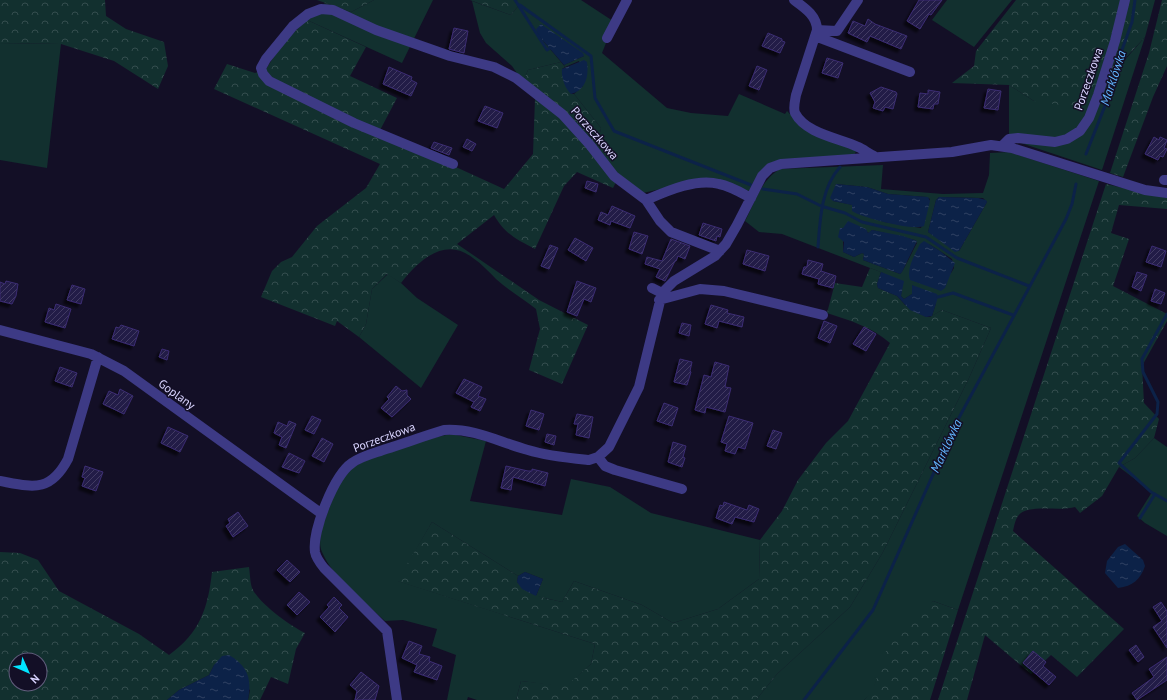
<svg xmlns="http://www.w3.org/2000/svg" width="1167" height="700" viewBox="0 0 1167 700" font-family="'PT Sans',sans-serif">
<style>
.green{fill:#12302f;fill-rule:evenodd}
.forest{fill:url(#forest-crowns);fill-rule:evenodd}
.water{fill:url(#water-ripples)}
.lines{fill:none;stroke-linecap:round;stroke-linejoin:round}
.stream{stroke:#0c2248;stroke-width:3}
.building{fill:url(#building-hatch);stroke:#3b2d73;filter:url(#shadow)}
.minor{stroke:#3d3a85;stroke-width:10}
.labels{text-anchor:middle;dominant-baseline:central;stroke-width:3;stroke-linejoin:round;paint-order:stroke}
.street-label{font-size:12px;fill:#d9d4ff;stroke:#130f26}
.water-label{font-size:13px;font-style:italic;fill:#62b6ff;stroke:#130f26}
</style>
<defs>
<pattern id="forest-crowns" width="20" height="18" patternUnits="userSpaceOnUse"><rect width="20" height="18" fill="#12302f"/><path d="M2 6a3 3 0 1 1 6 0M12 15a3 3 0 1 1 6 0" fill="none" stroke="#344d4e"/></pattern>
<pattern id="water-ripples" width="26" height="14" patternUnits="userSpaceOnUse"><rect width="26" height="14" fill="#0c2248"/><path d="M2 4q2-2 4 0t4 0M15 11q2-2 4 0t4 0" fill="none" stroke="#2f4163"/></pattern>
<pattern id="building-hatch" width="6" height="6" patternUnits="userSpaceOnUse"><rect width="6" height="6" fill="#241b47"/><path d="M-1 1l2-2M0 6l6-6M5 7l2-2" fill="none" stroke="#433b63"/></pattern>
<filter id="shadow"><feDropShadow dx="-3.5" dy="3.5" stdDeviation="1" flood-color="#0009"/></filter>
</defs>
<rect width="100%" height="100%" fill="#130f26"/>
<!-- green -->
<path class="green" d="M374,0H433L402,63L307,20L325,3L351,12Z
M514,0H581L613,21L603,41L606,43L602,53L667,108L691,113L728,116L739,94L785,114L787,111L793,117L856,151L854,156L779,160C762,165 757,175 749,191L709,178L643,193L629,185L596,152L601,128L574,94L583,86L579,61L565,67L564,65L584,56L539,36L561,62L528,70L523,82L512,66L486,43L480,33L472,1L511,15L518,6Z
M947,0H1012L974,47L932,20Z
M1145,37L1102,170L1018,142L1009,136V85L1034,101L1101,87Z
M0,43L61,44L47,168L0,160Z
M1009,152L1099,181L958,610L933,601L886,653L872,693L864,700H756L777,674L850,607L883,552L969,378L991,328L942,310L932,316L936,303L912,285V294L904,299L901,296L902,285L883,273L782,234L759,232L745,221C755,202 761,180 780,169L883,165L881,189L943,194L983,193L989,175L990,153ZM836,184L867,187L888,194L927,197L930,199L921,228L884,222L853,208V205L833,201ZM939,197L983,198L987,202L959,251L928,232L936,200ZM851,224C858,226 864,230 869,233L872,230L915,240L917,243C913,250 904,270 900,274L863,260L864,254L862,253L854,257L843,252V240ZM929,244L952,259L954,268L951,273Z
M388,274L401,283L417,298L458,325L421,388L359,337L366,324L372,289Z
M451,434L486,441L470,501L562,515L571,479L610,487L651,513L760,540L759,579L718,609L673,623L642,605L574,581L562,602L536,596L543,579L525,572L518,576L432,522L398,581L595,644L591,664L566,687L521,681L516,700H477L468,697L467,700H447L456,655L432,646L437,629L403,620L385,621C365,602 333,578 322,552C317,541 323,525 327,514C332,501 339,478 351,469C372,454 425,439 451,434Z
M1154,438L1167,447V536L1145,523L1137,516L1152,492L1119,467L1135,458Z"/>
<!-- forest -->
<path class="forest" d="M0,0H105L106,16L126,29L164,42L168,66L158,89L114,61L61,44L0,43Z
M317,0H374L351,12Z
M470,0H514L518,6L511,15Z
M1016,0H1155L1145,37L1084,103L1067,106L1034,101L1009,85L952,83L974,66L976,51Z
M1162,0H1167V66L1153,97L1123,177L1110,173L1149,53Z
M307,20L366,47L350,76L397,98L379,132L504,189L533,154L535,99L523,82L528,70L561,62L565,67L562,69L571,94H574L601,128L596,152L616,182L613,188L577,172L564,186L535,249C516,239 505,234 494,215L457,244L539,300L588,325L562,384L529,370L540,329L536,309C523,299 508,290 496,279C489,272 482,264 473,258C445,236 419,260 401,283L387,274L372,289L366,324L359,337L337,321L335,326L261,297L272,271L281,262L292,257L317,226L366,188L380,164L214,89L227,64L255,73L266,69L283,43Z
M1106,184L1167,198V209L1119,205L1111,233L1129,239L1113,286L1167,314V321L1142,366L1144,403L1159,419L1154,438L1135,458L1119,467L1102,496L1080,513L1075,507C1060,512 1027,503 1018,516C1015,520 1014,527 1013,531L1124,629L1077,677L1051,655L1031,674L985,635L967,700H938Z
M870,268L881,272L877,284L878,288L897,296L905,305L926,317H930L942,310L991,328L969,378L883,552L850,607L777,674L756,700H516L521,681L566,686L591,664L595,644L397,581L432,522L518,576L517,582C529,596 545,598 562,602L574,581L642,605L673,623L718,609L759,579L760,540L782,511L798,480L826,443L848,421L890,343C872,327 849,320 827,313L835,283L862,287Z
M0,552L20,553L38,560L59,591L139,634L169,655C200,633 208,608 212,572L249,567C250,573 250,582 252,588C258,603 292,627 305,633L296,649L288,684L271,677L260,700H248L250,690L214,665L209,675L179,690L167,700H0ZM16,660H40V684H16Z
M933,601L958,610L930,700H864C878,688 877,669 885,653C894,637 919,612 933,601Z"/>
<!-- water -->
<path class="water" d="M541,24L583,53L584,56L564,65L539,36L536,29Z
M584,60L587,62C589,76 586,90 571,94C565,89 561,77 562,69Z
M836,184L867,187L888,194L928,197L930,201L924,226C913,231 863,218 852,211V205L833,201L830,198Z
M939,197L978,198L986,200L987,202L959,251L955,252L928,232L936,200Z
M848,221L866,229L868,233L872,230L903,236L917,241L902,272L900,274L863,260L864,254L862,253L854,257L843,252L844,242L838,237L840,228H843Z
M924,241L940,251L955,263L945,288L941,291L910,280C906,268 915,255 920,244Z
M881,272L904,281L901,296L904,299L912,294V285L937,294L938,297L932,316L926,317L910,310L897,296L878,288L877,284Z
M1125,544L1143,560L1145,566C1140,580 1133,586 1118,588L1105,573L1107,561L1118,547Z
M525,572L543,579L536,596L522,589L517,582L518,576Z
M229,655C248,666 252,679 248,700H167L179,690L209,675L214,665L222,656Z"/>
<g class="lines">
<!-- stream -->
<path class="stream" d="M515,0L547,50L550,48
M520,5L591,56L595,98L614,131L751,185
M1086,154L1112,88L1118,61L1132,22L1135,0
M763,189L797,194L821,206L845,213L862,222L926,237L957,258L1029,286
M818,247C820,220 821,188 840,167
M938,297L953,293L1013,315
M1167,314L1142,359L1143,372L1158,402L1157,414L1119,463L1151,492L1167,501
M1140,518L1155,494
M804,700L873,610L954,427L1066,219L1072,204L1076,184"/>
</g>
<!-- building -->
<path class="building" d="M919,0H942L931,15L929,14L920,29L907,21Z
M868,19L875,24L907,36L901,49L870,36L867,42L848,33L853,21L865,26Z
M454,28L468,31L464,53L449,49Z
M768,33L782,39V41L785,42L780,53L762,46Z
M827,58L843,63L838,78L822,73Z
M757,66L767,70L759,90L749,86Z
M389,67L412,77L411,80L417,83L411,96L383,84Z
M881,87L896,92L897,94L893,109L885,107L883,111L873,108L875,102L870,93Z
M988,89L1001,91L998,110L984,108Z
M928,90L940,92L938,104H934L933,109L918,107L920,93L928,94Z
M485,106L503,113L497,128L478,121Z
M1154,137L1159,140L1160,137L1167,140L1164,148L1167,149L1163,157L1160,156L1158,160L1145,154Z
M467,139L476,144L472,151L463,147Z
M434,142L452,148L449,155L431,148Z
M587,181L598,184L596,192L585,188Z
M612,206L635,216L630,228L611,221L610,225L598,220L601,212L608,215Z
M703,223L722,229L720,237L717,236L716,241L699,235Z
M634,232L648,236L642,254L629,249Z
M575,238L593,248L586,261L568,250Z
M671,239L690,246L685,259L678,256L676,261H675L665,281L656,277L660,269L645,264L647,257L662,261Z
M550,245L558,248L549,269L541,266Z
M1152,246L1166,251L1161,267L1146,262Z
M747,250L769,256L765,271L743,264Z
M808,260L823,264L821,271L836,276L833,288L818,284L819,279L802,274L804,267H807Z
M1137,272L1147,275L1141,291L1132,287Z
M6,281L18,284L16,296L12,304L0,301V282L5,284Z
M577,281L596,288L591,302L584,299L577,316L567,312Z
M72,285L85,289L81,304L67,300Z
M1155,289L1165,293L1161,304L1151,301Z
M56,304L71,309L65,328L45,322L49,308L54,310Z
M711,305L728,310L727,313L744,317L742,327L719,321L717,328L705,324Z
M824,321L837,326L830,343L818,338Z
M682,323L691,325L689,336L679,333Z
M121,325L139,331L134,346L112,339L116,327L119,328Z
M864,327L876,334L866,351L853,344Z
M162,349L169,351L167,360L159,357Z
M680,359L692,362L690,371L691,372L687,385L674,382Z
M715,362L729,366L725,387L731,388L725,412L706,407L705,413L695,410L704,375L711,377Z
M60,367L77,373L72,387L55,381Z
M464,379L482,387L478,396L486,399L480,411L471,407L474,402L456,393Z
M396,386L402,391L407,390V395L411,399L392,417L381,408L389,399L387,397Z
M120,389L133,396L124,414L103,404L109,391L118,395Z
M664,403L678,408L672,426L657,421Z
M531,410L544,414L539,430L526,426Z
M577,414L593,417L589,438L576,435L578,424H574Z
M312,416L321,420L314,434L305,430Z
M729,416L753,423L745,449L738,447L735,454L725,451L727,444L721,442Z
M289,421L296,424L286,448L279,445L282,437L274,433L278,422L287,426Z
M168,427L188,436L180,452L161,443Z
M773,430L782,433L776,449L767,446Z
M547,434L556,436L554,445L545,442Z
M322,438L333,444L324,462L312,456Z
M673,442L686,446L683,457L685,458L682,467L668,462Z
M289,453L305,461L299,473L282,467Z
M85,466L103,472L96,491L82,486L85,478L82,477Z
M506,466L528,471H532V469L548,473L545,486L513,477L511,490L501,488Z
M724,502L747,510L749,505L759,509L754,522L735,517L732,524L716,518L720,505L723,506Z
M238,512L248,526L233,537L226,526L230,523L228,519Z
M287,560L300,572L290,582L277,570Z
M299,592L310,602L297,615L287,605Z
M334,597L342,605L339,608L348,617L335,632L320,617L329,607L327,605Z
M1161,602L1167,611V648L1153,627L1162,621L1153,607Z
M409,641L422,646L419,654L430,657L429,661L442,666L437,680L414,672L417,665L402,658Z
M1136,645L1144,657L1138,662L1129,650Z
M1033,651L1046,662L1043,666L1056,677L1049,685L1023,663Z
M1167,657V680L1137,700L1132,693L1154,677L1149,669Z
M361,672L379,686L375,700H355L357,691L350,685Z"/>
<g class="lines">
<!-- minor -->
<path class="minor" d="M794,0C805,8 817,16 817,30L796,95C795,101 793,108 795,113C806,134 839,138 858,147C863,149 868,153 874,156
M817,30L837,31L858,0
M815,36L910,72
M607,38L627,0
M1002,146L1009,139L1018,138L1055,142L1067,139L1080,131L1089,118L1098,95L1115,41L1125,0
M453,164L354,123L269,81L263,74L261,68L266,59L293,26L308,14L321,9L333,10L376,30L450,56L494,67L516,78L562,114L590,145L614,176L646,200L660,221L671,232L720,251
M1164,180H1167
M646,200C667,191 696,178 719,184C730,186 740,192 751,198
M652,288L662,293
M659,300L700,289L724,291L823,315
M0,330L91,354L124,371L322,514
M598,457L605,466L615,470L682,489
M0,481C33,487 50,493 68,459L98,357
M397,700L387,631L324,568C320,563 316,558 315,552C312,531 334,475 352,463C361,456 375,453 386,449C405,443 424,436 444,430C474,428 499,442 528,450C547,456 569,458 589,460L598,457L609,447L639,387L662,293L674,281L715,256L726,244L737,225L762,176L770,168L781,164L952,152L991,145L1012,148L1145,190L1167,193"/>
</g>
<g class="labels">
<!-- street labels -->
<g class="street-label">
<text transform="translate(1088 79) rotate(-71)">Porzeczkowa</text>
<text transform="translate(595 133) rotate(49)">Porzeczkowa</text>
<text transform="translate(177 394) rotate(36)">Goplany</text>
<text transform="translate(384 437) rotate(-20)">Porzeczkowa</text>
</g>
<!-- water labels -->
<g class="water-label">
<text transform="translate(1113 78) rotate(-72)">Marklówka</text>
<text transform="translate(946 446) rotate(-65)">Marklówka</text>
</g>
</g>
<!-- north arrow -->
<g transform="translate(28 672) rotate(135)"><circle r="19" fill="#130f26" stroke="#625e7d"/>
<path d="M0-3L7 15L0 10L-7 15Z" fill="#00e5ff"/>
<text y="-6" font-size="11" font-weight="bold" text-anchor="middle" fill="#d9d4ff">N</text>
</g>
</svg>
